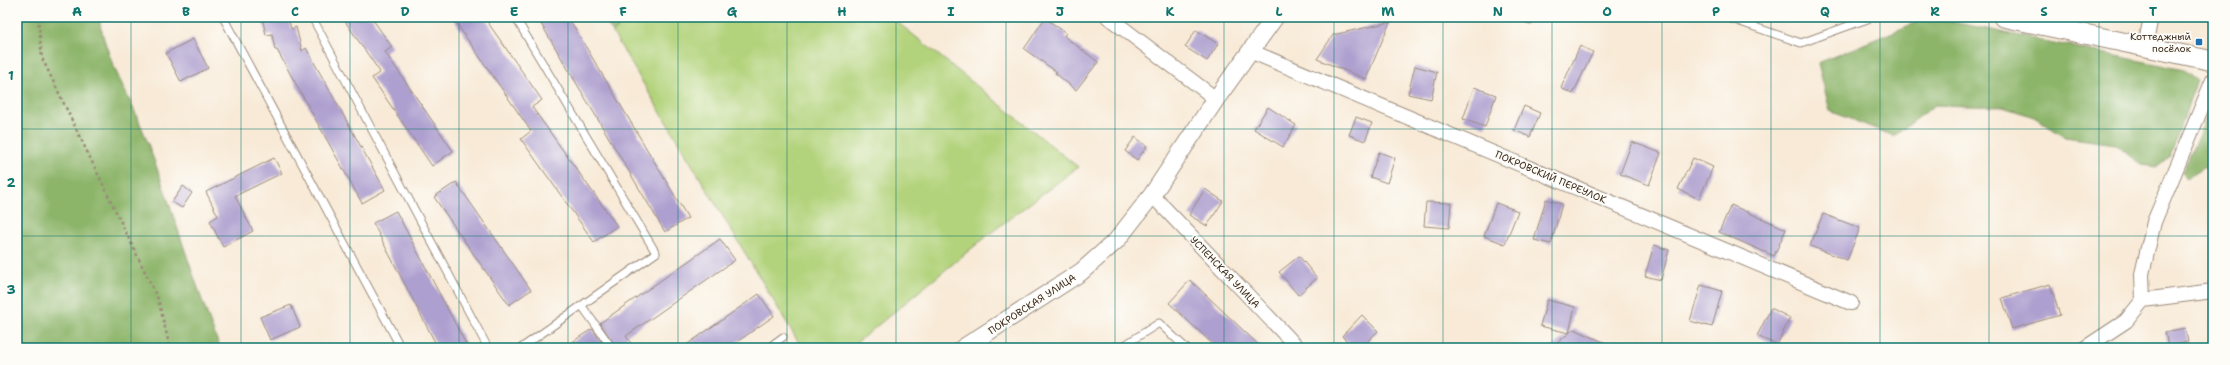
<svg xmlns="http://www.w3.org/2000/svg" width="2230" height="365" viewBox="0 0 2230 365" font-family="'Shantell Sans',sans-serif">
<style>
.green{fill:#b2d37b;stroke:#767e4c}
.forest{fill:#8db56b;stroke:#647044}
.building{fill:#ad9fcf}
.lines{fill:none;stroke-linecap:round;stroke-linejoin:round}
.service-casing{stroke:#9a8a7a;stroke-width:9}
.minor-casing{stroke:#9a8a7a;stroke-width:16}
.tertiary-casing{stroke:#9a8a7a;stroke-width:19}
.secondary-casing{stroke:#9a8a7a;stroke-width:21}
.path{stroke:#9a8a7a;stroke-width:2.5;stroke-dasharray:3 3;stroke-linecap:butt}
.service{stroke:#fff;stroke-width:7}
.minor{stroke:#fff;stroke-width:14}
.tertiary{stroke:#fff;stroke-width:17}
.secondary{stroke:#fff;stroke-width:19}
.grid{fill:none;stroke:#0f766e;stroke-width:1;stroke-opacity:0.55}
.poi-dot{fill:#1f6fb2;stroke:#fdfcf7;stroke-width:1.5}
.labels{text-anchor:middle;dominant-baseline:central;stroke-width:3.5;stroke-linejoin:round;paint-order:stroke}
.poi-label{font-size:10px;fill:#3b2a1e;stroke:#fdfcf7;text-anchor:end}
.street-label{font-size:10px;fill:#3b2a1e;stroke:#fdfcf7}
.neatline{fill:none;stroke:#0f766e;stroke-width:1.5}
.grid-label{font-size:13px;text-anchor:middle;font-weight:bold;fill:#0f766e}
</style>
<rect width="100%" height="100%" fill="#fdfcf7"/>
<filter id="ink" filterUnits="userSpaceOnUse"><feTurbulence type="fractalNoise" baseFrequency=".025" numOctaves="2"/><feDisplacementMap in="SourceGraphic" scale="8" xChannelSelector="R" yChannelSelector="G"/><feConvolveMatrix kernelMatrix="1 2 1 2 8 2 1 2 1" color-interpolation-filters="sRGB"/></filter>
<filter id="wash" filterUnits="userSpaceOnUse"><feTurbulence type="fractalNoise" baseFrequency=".012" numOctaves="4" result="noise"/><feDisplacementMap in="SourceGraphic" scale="16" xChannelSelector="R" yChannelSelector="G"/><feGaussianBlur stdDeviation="0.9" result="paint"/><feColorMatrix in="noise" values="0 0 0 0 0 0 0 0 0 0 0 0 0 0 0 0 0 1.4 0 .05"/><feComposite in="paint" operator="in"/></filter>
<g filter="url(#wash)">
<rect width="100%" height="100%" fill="#f8ead7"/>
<!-- green -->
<path class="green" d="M635,17H891L1078,167L988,235L850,348H802L613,33L624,21Z"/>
<!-- forest -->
<path class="forest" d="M17,17H99C106,62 132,99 147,141C173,210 193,280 220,348H17Z
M603,17H635L624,21L613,33Z
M1929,17L2184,70L2197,80L2170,157L2157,167L2141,165L2115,144L2065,137L2034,117L2003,107L1935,105L1894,136L1830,111L1818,63Z
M2213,104V165L2207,166L2186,179L2182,172Z"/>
<g id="blocks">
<!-- building -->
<path class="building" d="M262,17H288L291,29L296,27L302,51L306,48L385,190L362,203L277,50H275L272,34L266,35Z
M342,17H371L392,47L385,52L453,151L432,166L372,78L380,72Z
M452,17H484L542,100L532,107L617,226L594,242L521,139L531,131Z
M537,17H568L688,218L665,232Z
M1045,18L1066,33L1064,36L1098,62L1076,90L1055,73L1057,72L1024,49Z
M1390,22L1366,79L1317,59L1333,35Z
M1196,30L1218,44L1207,61L1185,47Z
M193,39L208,68L181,82L166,53Z
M1580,46L1593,52L1573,94L1561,88Z
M1415,66L1437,72L1431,99L1408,94Z
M1474,87L1496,95L1485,127L1463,119Z
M1524,106L1540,113L1530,137L1514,130Z
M1268,107L1296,125L1283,147L1254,129Z
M1356,117L1372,123L1365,141L1349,135Z
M1135,137L1147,146L1137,160L1125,151Z
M1632,142L1661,153L1649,185L1620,174Z
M1379,152L1395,158L1387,183L1370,177Z
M274,158L282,173L235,196L253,231L223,247L210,221L218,216L206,192Z
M1693,158L1713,167L1699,199L1678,189Z
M456,182L531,290L509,305L434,197Z
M183,186L192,193L182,208L172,202Z
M1205,189L1223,201L1207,226L1189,215Z
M1546,199L1562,204L1551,244L1534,240Z
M1426,202L1451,203L1449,228L1424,226Z
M1496,203L1518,211L1505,244L1484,236Z
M1731,205L1786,229L1774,256L1719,232Z
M396,211L468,348H438L373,223Z
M1823,214L1860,228L1847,260L1810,246Z
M720,239L735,260L626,336L634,348H617L600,323Z
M1654,245L1669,250L1661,280L1645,276Z
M1299,256L1317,278L1298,295L1279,272Z
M1190,280L1262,348H1217L1169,303Z
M2050,284L2060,315L2012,329L2002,298Z
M1701,285L1722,291L1712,327L1690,321Z
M759,294L774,316L728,348H682Z
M1547,300L1575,307L1569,333L1540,326Z
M291,305L300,327L270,340L260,317Z
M1771,308L1790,318L1777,345L1757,336Z
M1362,315L1378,331L1361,348H1354L1342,336Z
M2185,328L2188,342L2168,346L2165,332Z
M592,329L606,348H564L581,336Z
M1574,329L1617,348H1551Z"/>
</g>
</g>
<g filter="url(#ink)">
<use href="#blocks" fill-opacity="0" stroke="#9a8a7a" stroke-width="1"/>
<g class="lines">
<!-- service casing -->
<g class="service-casing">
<path id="service" d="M223,17L401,348
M312,17L488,348
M515,17L656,253L521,348
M1726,17L1801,43L1873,17
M1530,21L1531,17
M582,306L612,348
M768,348L783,337
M1120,348L1159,323L1186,348"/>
</g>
<!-- minor casing -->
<g class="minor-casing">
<path id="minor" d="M1108,17L1216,99
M2145,47L2151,17
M1250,51L1851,303
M1152,195L1298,348
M2143,300L2142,274L2154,222L2213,80
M2085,348L2126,321L2143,300L2213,291"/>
</g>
<!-- tertiary casing -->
<g class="tertiary-casing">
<path id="tertiary" d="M963,348L1081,272L1117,240L1152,195L1216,99L1275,17"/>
</g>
<!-- secondary casing -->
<g class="secondary-casing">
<path id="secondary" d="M2003,17L2213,61"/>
</g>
<!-- path -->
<path class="path" d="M38,17L42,58L158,299L170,348"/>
<!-- service -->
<use href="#service" class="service"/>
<!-- minor -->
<use href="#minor" class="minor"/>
<!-- tertiary -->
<use href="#tertiary" class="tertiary"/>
<!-- secondary -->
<use href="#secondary" class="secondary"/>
</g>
</g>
<!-- grid -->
<path class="grid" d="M131,17V348M241,17V348M350,17V348M459,17V348M568,17V348M678,17V348M787,17V348M896,17V348M1006,17V348M1115,17V348M1224,17V348M1334,17V348M1443,17V348M1552,17V348M1662,17V348M1771,17V348M1880,17V348M1989,17V348M2099,17V348M17,129H2213M17,236H2213"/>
<!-- markers -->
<rect class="poi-dot" x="2195" y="38" width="8" height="8" rx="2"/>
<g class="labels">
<!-- poi labels -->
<g class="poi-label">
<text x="2191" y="36">Коттеджный<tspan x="2191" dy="12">посёлок</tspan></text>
</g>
<!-- street labels -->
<g class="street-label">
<text transform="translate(1551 177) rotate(23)">ПОКРОВСКИЙ ПЕРЕУЛОК</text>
<text transform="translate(1225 272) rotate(46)">УСПЕНСКАЯ УЛИЦА</text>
<text transform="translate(1032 304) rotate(-33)">ПОКРОВСКАЯ УЛИЦА</text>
</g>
</g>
<!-- margin -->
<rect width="2230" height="365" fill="none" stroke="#fdfcf7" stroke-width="44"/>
<rect x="22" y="22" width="2186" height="321" class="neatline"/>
<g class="grid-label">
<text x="77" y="16">A</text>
<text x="186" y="16">B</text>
<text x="295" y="16">C</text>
<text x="405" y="16">D</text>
<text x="514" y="16">E</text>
<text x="623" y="16">F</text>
<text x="732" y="16">G</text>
<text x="842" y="16">H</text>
<text x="951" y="16">I</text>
<text x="1060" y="16">J</text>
<text x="1170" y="16">K</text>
<text x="1279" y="16">L</text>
<text x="1388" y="16">M</text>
<text x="1498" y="16">N</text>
<text x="1607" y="16">O</text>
<text x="1716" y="16">P</text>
<text x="1825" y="16">Q</text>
<text x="1935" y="16">R</text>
<text x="2044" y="16">S</text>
<text x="2153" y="16">T</text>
<text x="11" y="80">1</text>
<text x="11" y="187">2</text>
<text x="11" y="294">3</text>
</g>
</svg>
